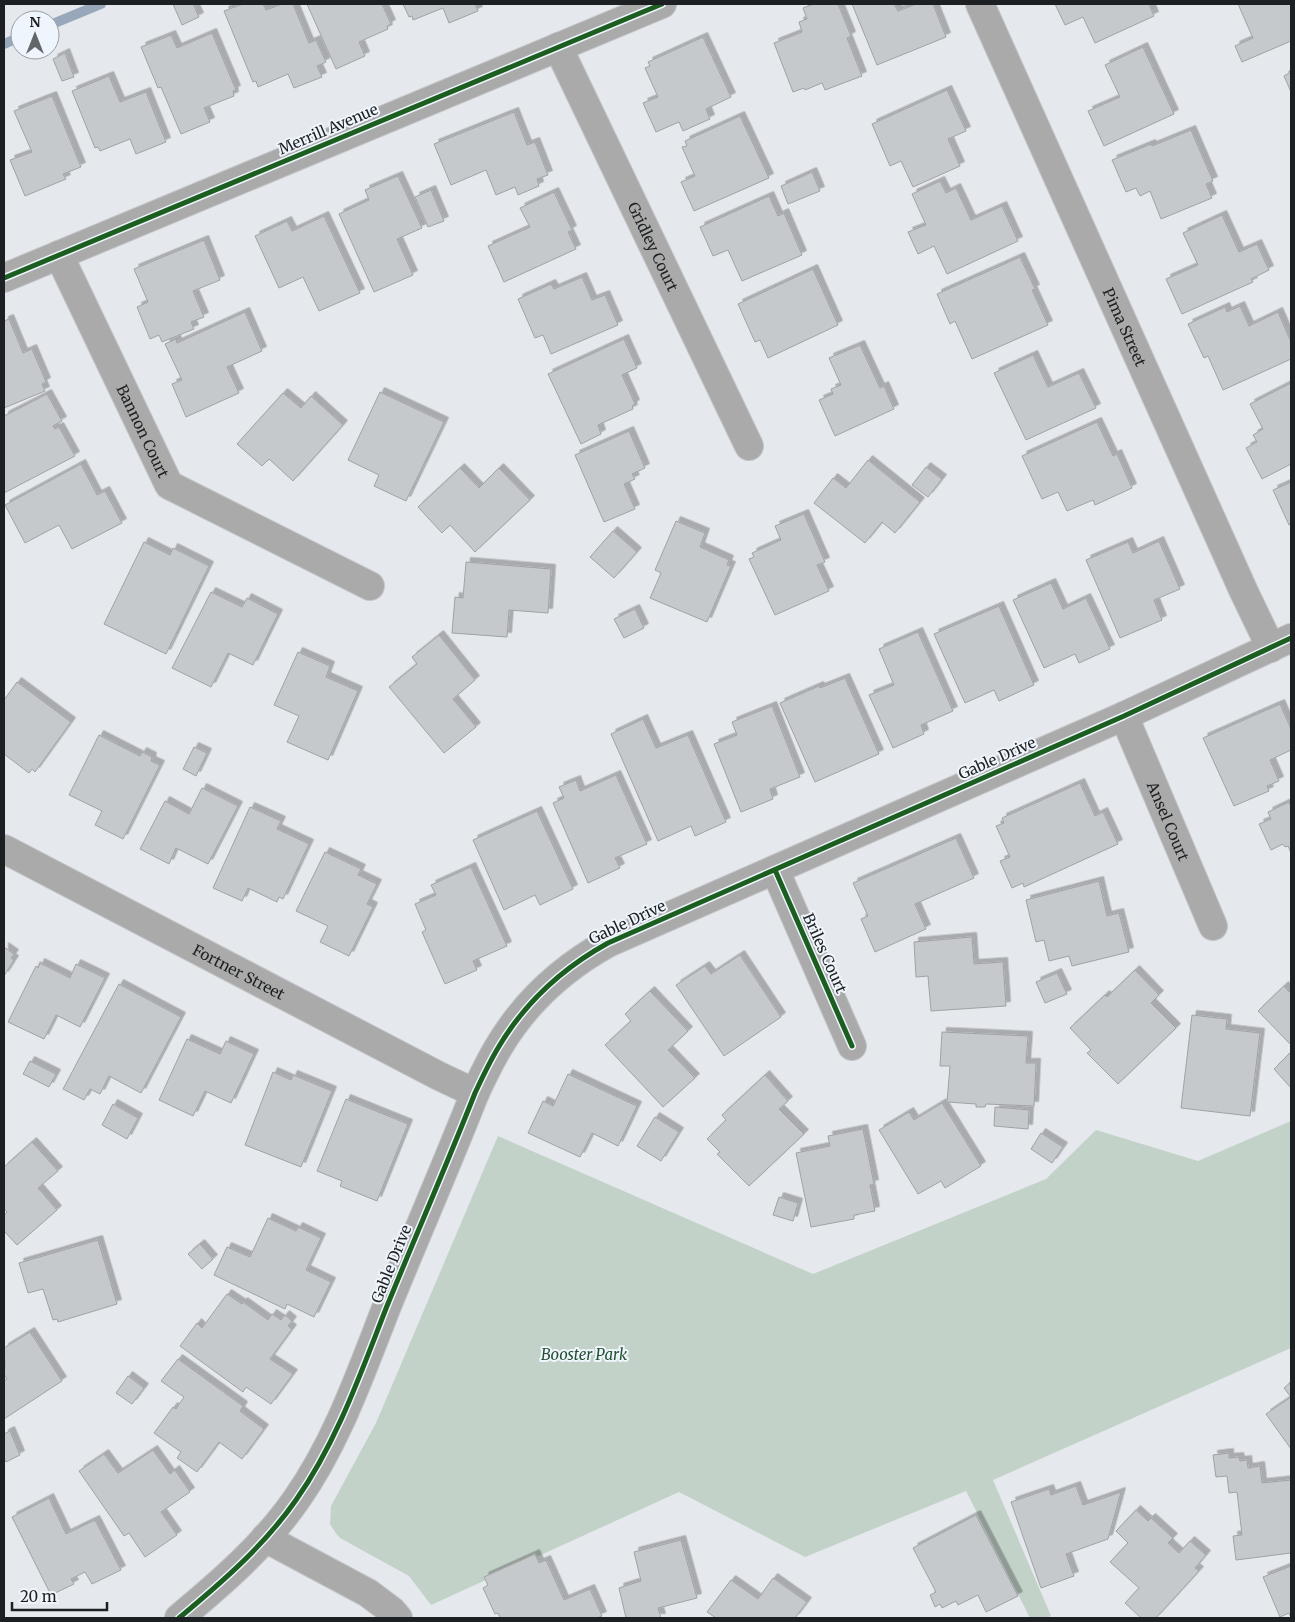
<svg xmlns="http://www.w3.org/2000/svg" width="1295" height="1622" viewBox="0 0 1295 1622" font-family="Merriweather,serif">
<style>
.green{fill:#c3d2c8}
.lines{fill:none;stroke-linecap:round;stroke-linejoin:round}
.stream{stroke:#99a7ba;stroke-width:10}
.building{fill:#c6c9cc;stroke:#a0a2a4;filter:url(#shadow)}
.minor-casing{stroke:#c2c4c7;stroke-width:30}
.minor{stroke:#aaa;stroke-width:28}
.cycleway-casing{stroke:#eff5fc;stroke-width:8}
.cycleway{stroke:#1b5e20;stroke-width:5}
.labels{text-anchor:middle;dominant-baseline:central;stroke-width:4;stroke-linejoin:round;paint-order:stroke}
.street-label{font-size:15px;fill:#1d2022;stroke:#eff5fc}
.park-label{font-size:15px;font-style:italic;fill:#235030;stroke:#eff5fc}
</style>
<defs>
<filter id="shadow"><feDropShadow dx="4.5" dy="-4.5" stdDeviation="0" flood-color="#0004"/></filter>
</defs>
<rect width="100%" height="100%" fill="#e5e8ec"/>
<!-- green -->
<path class="green" d="M1291,1121V1348L993,1480L1051,1616L1046,1618H1030L966,1491L805,1557L679,1492L431,1605L409,1576L340,1538L335,1532L330,1524L331,1506L376,1423L498,1136L813,1274L1046,1179L1096,1130L1198,1161Z"/>
<g class="lines">
<!-- stream -->
<path class="stream" d="M50,25L101,4
M4,44L20,37"/>
</g>
<!-- building -->
<path class="building" d="M173,4H193L199,17L182,25Z
M243,4H263L266,10L282,4H293L309,43L316,40L326,62L317,66L322,77L294,88L288,74L258,87L256,81L253,82L224,11Z
M307,4H382L391,24L387,26L388,29L359,42L365,56L336,69Z
M403,4H475L478,11L449,23L443,8L413,20L412,16L409,17Z
M814,4H838L851,36L847,38L862,76L825,90L822,83L805,90L804,88L793,92L774,43L802,32L799,22L807,19L803,8Z
M852,4H894L898,11L916,4H933L946,37L877,65Z
M1055,4H1149L1154,16L1095,43L1083,17L1065,25Z
M1238,4H1291V41L1242,62L1235,46L1253,38Z
M212,33L236,90L233,91L234,96L204,108L210,122L181,134L161,87L158,88L141,47L171,35L177,48Z
M703,37L731,97L706,109L710,119L683,131L679,122L656,132L643,103L658,97L645,68L650,66L648,62Z
M1143,47L1174,114L1104,146L1088,111L1120,97L1105,65Z
M65,53L74,77L62,81L53,59Z
M1291,72V92L1284,76Z
M109,76L120,102L146,92L166,142L136,154L130,139L100,151L98,147L95,148L72,91Z
M947,90L966,131L948,139L960,166L913,187L901,161L890,166L872,124Z
M52,96L81,167L63,174L66,179L25,196L10,160L32,152L14,111Z
M514,112L527,145L535,142L548,175L537,179L539,186L518,195L515,187L496,195L486,170L451,185L434,144Z
M740,116L769,178L694,211L681,182L695,176L682,147L687,146L685,141Z
M1191,130L1213,181L1206,184L1212,198L1161,219L1150,191L1140,196L1136,188L1126,192L1112,160L1151,144L1152,146Z
M812,172L820,191L788,204L781,186Z
M398,176L422,228L397,239L413,275L374,292L339,214L369,200L365,190Z
M940,181L946,193L956,188L971,220L1002,206L1018,241L947,274L934,246L918,254L908,232L926,225L912,194Z
M431,190L444,221L428,227L415,197Z
M554,192L572,230L568,232L576,249L504,282L488,246L530,227L520,208Z
M769,196L778,216L784,213L802,255L742,281L728,250L713,256L700,227Z
M1222,215L1239,252L1257,244L1269,270L1251,279L1253,282L1182,314L1166,279L1198,265L1183,233Z
M324,216L360,293L319,311L303,277L279,288L255,236L287,221L292,231Z
M204,240L220,280L193,291L204,317L191,322L194,329L162,342L159,335L150,339L137,307L148,302L134,269Z
M1020,257L1035,289L1032,290L1048,325L972,359L955,321L950,324L937,294Z
M813,269L838,325L768,358L760,340L755,342L738,304Z
M582,277L592,300L605,295L618,325L551,354L543,335L535,338L518,299L551,284L554,289Z
M1240,306L1249,326L1278,312L1291,342V359L1223,390L1208,356L1204,358L1188,324L1225,307L1227,312Z
M245,312L262,351L227,367L239,393L186,417L172,384L182,380L165,344L176,339L177,343Z
M9,319L23,353L32,349L46,382L42,384L45,391L4,408V321Z
M624,339L637,368L622,375L635,404L632,406L633,409L598,425L601,434L581,444L548,374Z
M860,345L880,388L884,386L894,409L835,436L819,400L833,394L831,389L841,385L829,358Z
M1033,355L1048,387L1079,373L1096,408L1026,440L994,373Z
M1291,383V464L1262,479L1246,448L1257,442L1253,435L1263,429L1250,404Z
M380,392L444,422L406,501L374,486L379,475L348,460Z
M283,393L301,408L311,396L343,425L293,481L269,459L262,466L237,444Z
M47,394L62,421L53,426L55,429L59,427L75,456L4,493V416Z
M1097,422L1113,456L1117,454L1132,488L1095,505L1093,500L1067,511L1058,492L1042,499L1022,456Z
M629,431L645,468L632,474L635,479L624,484L635,509L604,522L575,455Z
M868,460L920,502L895,533L882,522L865,543L814,503L833,478L846,488Z
M81,464L97,495L105,491L122,523L72,549L59,525L25,543L5,505Z
M926,467L942,479L928,497L912,485Z
M460,468L479,488L499,468L530,500L475,552L450,525L442,533L418,507Z
M1291,482V524L1289,525L1273,490Z
M804,514L825,562L817,565L829,591L775,615L749,559L754,557L752,553L781,540L775,526Z
M676,521L705,533L700,547L729,560L727,565L731,566L707,622L650,598L661,573L655,570Z
M613,531L637,552L614,578L590,557Z
M1159,541L1180,589L1154,600L1162,620L1120,638L1086,560L1128,542L1133,553Z
M144,542L170,555L173,548L209,566L166,654L104,624Z
M466,562L551,569L548,613L509,610L507,637L452,633L455,597L463,598Z
M1051,583L1063,609L1086,598L1110,649L1079,663L1075,654L1044,668L1013,600Z
M211,592L242,607L247,598L278,614L253,665L228,653L211,687L172,668Z
M999,606L1034,685L999,701L994,690L965,703L934,634Z
M635,609L644,628L624,638L614,619Z
M918,632L953,711L921,725L924,734L893,748L869,695L894,685L879,649Z
M439,635L475,680L453,699L476,727L444,753L389,687L417,664L412,657Z
M298,652L330,666L326,677L358,691L328,760L287,742L299,716L274,705Z
M845,678L879,754L815,782L780,703L819,686L820,688Z
M17,682L71,722L35,772L32,769L29,773L4,754V700Z
M1280,704L1291,729V750L1270,760L1279,781L1267,786L1269,791L1234,806L1203,738Z
M772,706L800,777L770,789L773,799L741,812L714,744L737,735L732,722Z
M643,719L656,748L688,735L726,822L695,836L691,826L658,841L611,734Z
M99,735L140,756L142,752L152,757L151,761L160,765L123,839L95,825L102,811L69,795Z
M194,747L207,753L196,776L183,769Z
M616,775L647,844L615,858L620,868L588,883L553,803L564,798L559,787L576,780L580,791Z
M1080,783L1095,816L1103,812L1118,844L1024,887L1023,883L1012,888L1000,861L1010,857L996,826L1004,823L1002,818Z
M202,788L238,806L208,864L176,848L169,864L140,849L165,801L189,814Z
M1289,802L1291,807V853L1288,846L1285,847L1283,844L1271,850L1259,824L1271,819L1268,812Z
M250,807L281,821L277,829L309,844L283,899L279,897L277,902L248,888L242,901L213,888Z
M537,811L573,889L540,905L535,895L504,910L473,840Z
M956,838L974,878L915,904L926,929L875,952L861,919L868,916L853,883Z
M325,852L361,869L358,875L377,884L367,904L373,907L349,956L320,942L328,926L296,911Z
M471,867L507,946L473,961L477,970L445,984L422,932L426,930L415,904L436,895L431,885Z
M1099,881L1107,916L1119,913L1129,952L1072,966L1069,956L1049,961L1044,940L1036,942L1026,900Z
M972,937L974,964L1003,962L1006,1006L931,1011L928,976L916,977L914,942Z
M4,947L14,954L11,958L14,960L4,976Z
M740,955L781,1017L724,1056L676,985L705,966L711,974Z
M40,963L70,978L76,964L105,978L80,1027L56,1015L44,1039L8,1022L36,966L38,968Z
M1135,970L1159,995L1151,1003L1176,1028L1118,1084L1087,1053L1091,1050L1070,1028L1105,995L1107,997Z
M1057,973L1067,994L1045,1003L1036,982Z
M119,984L181,1017L141,1093L109,1076L100,1094L90,1089L84,1100L63,1089Z
M1284,986L1289,992L1291,990V1045L1258,1011Z
M650,991L688,1031L668,1050L695,1078L663,1107L605,1045L631,1021L625,1014Z
M1192,1015L1227,1019L1226,1029L1260,1033L1250,1116L1181,1108Z
M942,1032L1028,1036L1026,1063H1036L1034,1106L986,1104L985,1107H976V1104L947,1102L950,1066H940Z
M187,1039L220,1054L226,1041L254,1054L231,1103L205,1091L193,1116L159,1100Z
M1291,1052V1088L1274,1069Z
M30,1061L56,1074L49,1087L23,1074Z
M273,1072L291,1080L293,1075L332,1091L301,1167L245,1145Z
M568,1074L637,1106L618,1146L592,1133L580,1157L528,1133L543,1101L553,1106Z
M765,1075L788,1101L779,1109L804,1134L749,1186L717,1154L720,1152L707,1139L726,1120L722,1115Z
M346,1099L408,1124L377,1201L340,1186L342,1181L317,1171Z
M942,1103L981,1166L945,1188L941,1181L918,1194L879,1130L909,1112L914,1120Z
M113,1104L138,1118L127,1139L102,1125Z
M995,1107L1029,1110L1028,1129L994,1126Z
M655,1117L679,1132L661,1161L637,1146Z
M863,1129L874,1184L870,1185L875,1211L854,1215V1219L811,1227L796,1153L830,1146L828,1136Z
M1041,1133L1063,1147L1052,1163L1031,1149Z
M32,1142L58,1171L38,1188L57,1210L17,1245L4,1231V1215L7,1212L4,1208V1167Z
M779,1197L798,1203L793,1221L773,1215Z
M268,1218L296,1231L298,1227L321,1238L306,1270L331,1282L314,1317L287,1304L285,1309L214,1275L227,1247L250,1257Z
M98,1240L117,1304L58,1322L57,1319L53,1320L43,1289L28,1293L19,1263Z
M200,1244L213,1259L202,1269L188,1254Z
M227,1294L242,1304L243,1302L268,1320L272,1314L281,1320L285,1315L292,1321L288,1326L292,1329L270,1359L293,1374L271,1404L246,1387L243,1392L180,1346L197,1323L202,1328Z
M30,1332L62,1381L4,1419V1381L7,1379L4,1374L5,1366L4,1348Z
M178,1359L243,1406L240,1411L264,1429L242,1459L219,1442L197,1472L177,1458L181,1452L154,1433L173,1407L176,1409L184,1397L161,1381Z
M128,1376L144,1388L132,1404L116,1393Z
M1291,1382V1449L1266,1414L1291,1397L1284,1388Z
M10,1431L20,1455L6,1462L4,1458V1434Z
M153,1450L170,1474L175,1470L190,1492L161,1512L177,1535L145,1557L129,1533L124,1536L79,1471L104,1454L118,1473Z
M1229,1453V1458L1239,1457L1240,1461L1247,1460L1248,1468L1260,1466L1262,1483L1291,1480V1553L1236,1560L1233,1536L1242,1535L1237,1492L1229,1493L1227,1476L1216,1477L1213,1455Z
M1076,1486L1083,1505L1121,1492L1108,1539L1066,1554L1074,1576L1041,1588L1011,1502L1049,1489L1051,1495Z
M49,1498L66,1534L95,1520L121,1570L92,1584L85,1572L71,1579L74,1584L51,1595L12,1517Z
M1136,1510L1148,1521L1151,1518L1173,1538L1168,1543L1179,1553L1190,1541L1206,1555L1195,1568L1199,1571L1156,1618H1141L1125,1603L1139,1588L1110,1562L1128,1543L1116,1531Z
M976,1515L1018,1596L986,1612L978,1595L958,1605L956,1601L942,1608L940,1604L935,1607L930,1595L936,1592L913,1548Z
M681,1540L697,1598L658,1608L661,1618H626L619,1588L641,1581L634,1552Z
M535,1554L539,1563L546,1560L564,1600L590,1589L602,1616L597,1618H500L498,1613L495,1614L483,1588L488,1585L484,1577Z
M1291,1566V1618L1289,1613L1280,1617L1263,1577Z
M773,1578L807,1602L795,1618H716L707,1612L731,1580L758,1599Z"/>
<g class="lines">
<!-- minor casing -->
<g class="minor-casing">
<g id="minor">
<path id="s1" d="M980,4L1244,592L1271,648"/>
<path id="s2" d="M558,47L749,446"/>
<path id="s3" d="M59,255L169,485L370,586"/>
<path d="M4,278L662,4"/>
<path id="s4" d="M1124,716L1213,926"/>
<path id="s5" d="M4,849L439,1076L475,1093"/>
<path d="M775,870L852,1046"/>
<path d="M265,1538L368,1593L392,1611L398,1618"/>
<path d="M179,1618C221,1583 264,1546 296,1500C337,1442 361,1372 387,1306C416,1235 447,1164 475,1093C482,1078 489,1063 498,1048C525,1002 561,969 608,943L1124,716L1291,638"/>
</g>
</g>
<!-- minor -->
<use href="#minor" class="minor"/>
<!-- cycleway casing -->
<g class="cycleway-casing">
<path id="cycleway" d="M4,278L662,4
M775,870L852,1046
M179,1618C221,1583 264,1546 296,1500C337,1442 361,1372 387,1306C416,1235 447,1164 475,1093C482,1078 489,1063 498,1048C525,1002 561,969 608,943L1124,716L1291,638"/>
</g>
<!-- cycleway -->
<use href="#cycleway" class="cycleway"/>
</g>
<g class="labels">
<!-- street labels -->
<g class="street-label">
<text transform="translate(328 129) rotate(-23)">Merrill Avenue</text>
<text stroke="none"><textPath href="#s2" startOffset="221">Gridley Court</textPath></text>
<text stroke="none"><textPath href="#s1" startOffset="354">Pima Street</textPath></text>
<text stroke="none"><textPath href="#s3" startOffset="195">Bannon Court</textPath></text>
<text transform="translate(997 758) rotate(-24)">Gable Drive</text>
<text stroke="none"><textPath href="#s4" startOffset="114">Ansel Court</textPath></text>
<text transform="translate(627 922) rotate(-25)">Gable Drive</text>
<text transform="translate(825 953) rotate(66)">Briles Court</text>
<text stroke="none"><textPath href="#s5" startOffset="265">Fortner Street</textPath></text>
<text transform="translate(391 1264) rotate(-68)">Gable Drive</text>
</g>
<!-- park labels -->
<g class="park-label">
<text x="584" y="1354">Booster Park</text>
</g>
</g>
<!-- border -->
<rect width="1295" height="1622" fill="none" stroke="#1d2022" stroke-width="10"/>
<!-- north arrow -->
<g transform="translate(35 35)"><circle r="24" fill="#eff5fc" stroke="#9ba0a5"/>
<path d="M0-4L9 19L0 12L-9 19Z" fill="#636669"/>
<text y="-8" font-size="14" font-weight="bold" text-anchor="middle" fill="#1d2022">N</text>
</g>
<!-- scale -->
<path d="M12 1602v8h95v-8" fill="none" stroke="#1d2022" stroke-width="2.5"/>
<text x="20" y="1602" font-size="15" fill="#1d2022" stroke="#eff5fc" stroke-width="4" paint-order="stroke">20 m</text>
</svg>
